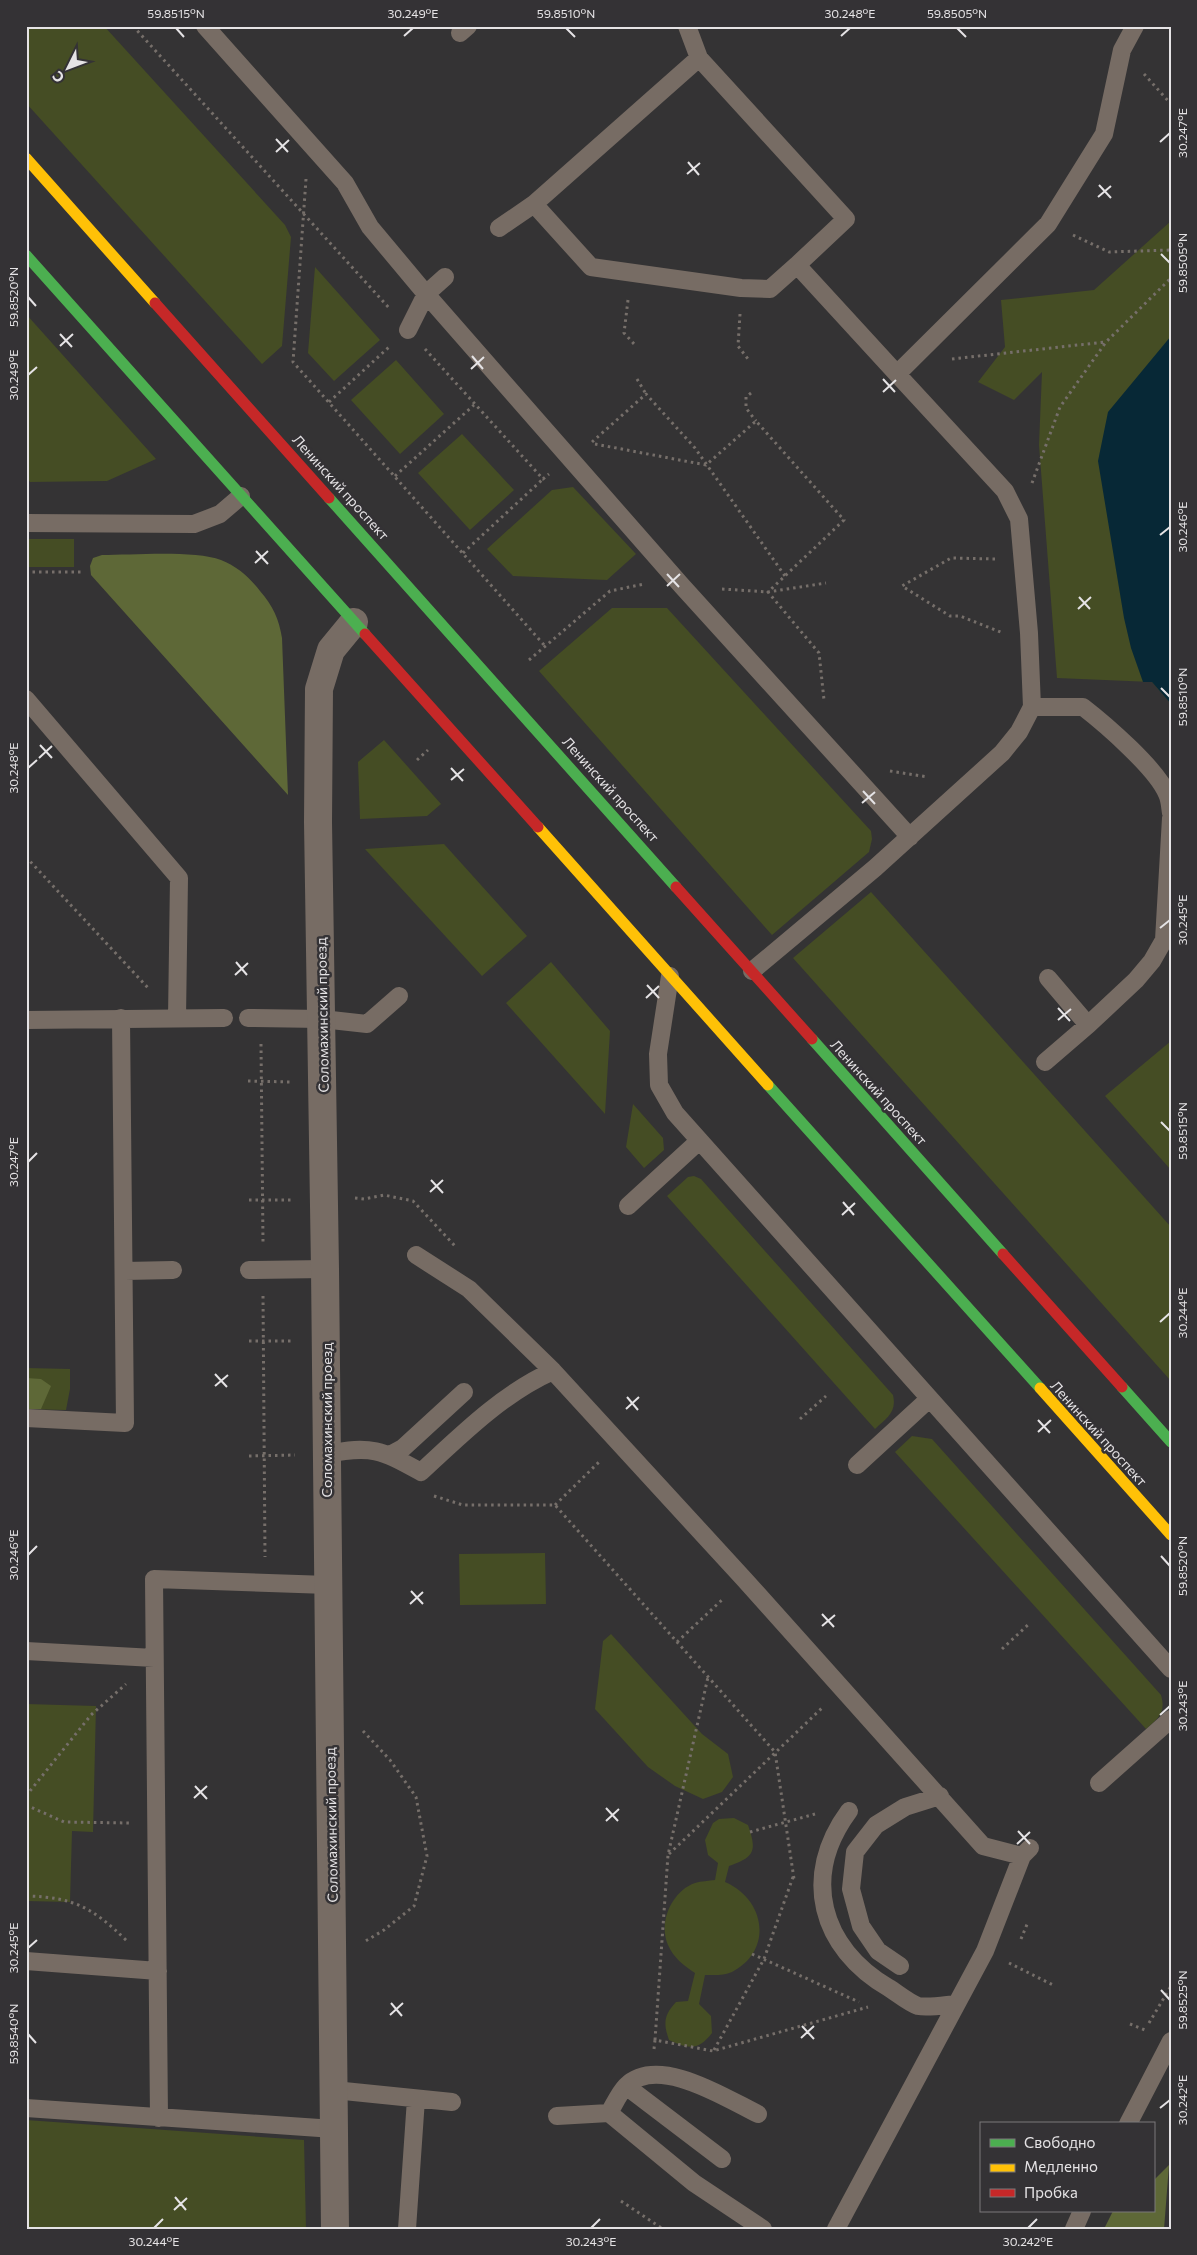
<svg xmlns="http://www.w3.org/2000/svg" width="1197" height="2255" viewBox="0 0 1197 2255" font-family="Commissioner,sans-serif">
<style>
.green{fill:#454d24}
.forest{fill:#5e6837}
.water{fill:#072836}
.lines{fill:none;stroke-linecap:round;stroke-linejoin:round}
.path{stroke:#766f6a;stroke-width:3;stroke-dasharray:2.5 4;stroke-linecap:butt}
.lane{stroke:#776c64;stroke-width:18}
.street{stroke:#776c64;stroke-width:28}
.fast{stroke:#4caf50;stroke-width:11}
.slow{stroke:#ffc107;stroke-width:11}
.jam{stroke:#c62828;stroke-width:11}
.ticks{fill:none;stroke:#e5e3e5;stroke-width:2}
.labels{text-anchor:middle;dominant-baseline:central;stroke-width:5;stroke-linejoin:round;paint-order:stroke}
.street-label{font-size:14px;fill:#e5e3e5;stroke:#343235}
.neatline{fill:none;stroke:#e5e3e5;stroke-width:2}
.ticks-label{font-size:12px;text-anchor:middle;fill:#e5e3e5}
</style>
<rect width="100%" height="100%" fill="#343334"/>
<!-- green -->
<path class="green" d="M26,26H104L285,225L291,237L282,346L262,364L26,103Z
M1171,221V704L1152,682L1057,678L1039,445L1042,372L1014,400L978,382L1005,347L1001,300L1094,290Z
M315,267L380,340L334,381L308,353Z
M26,314L156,459L107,481L30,482L26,477Z
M396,360L444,414L400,454L351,400Z
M462,434L514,490L470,530L418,473Z
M573,487L636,554L607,580L513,576L487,549L552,490Z
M26,539H74V567H26Z
M612,608H667L871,831L872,839L869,852L772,935L539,671Z
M384,740L441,804L427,816L360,819L358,762Z
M444,844L527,936L482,976L365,849Z
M871,892L1171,1227V1381L793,958Z
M551,962L610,1031L605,1114L506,1003Z
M1171,1041V1170L1105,1096Z
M633,1104L663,1138L664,1150L644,1168L626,1147Z
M694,1176L701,1179L893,1395C897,1412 887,1418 875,1429L667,1196L688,1177Z
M26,1368L70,1369V1389L66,1410L26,1409Z
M912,1436L932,1439L1161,1695C1166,1712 1159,1718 1146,1729L895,1452Z
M545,1553L546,1604L460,1605L459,1554Z
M611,1634L702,1734L728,1754L733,1777L722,1792L703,1799L675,1786L648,1767L595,1709L603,1641Z
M26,1704L96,1706L93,1832L72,1831L70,1902L26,1901Z
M734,1818L748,1825C757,1851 755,1857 729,1866L725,1882C765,1899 774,1950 732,1972C724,1976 713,1975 705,1975L699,2004L711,2016L712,2033C698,2051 689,2049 669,2040C663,2023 664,2015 676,2002L688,2001L695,1973C684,1966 673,1957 668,1945C658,1922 672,1891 695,1883C701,1881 709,1881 715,1880L718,1863L708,1855L705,1840L713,1823L719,1819Z
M26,2120L304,2140L306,2229H26Z"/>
<!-- forest -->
<path class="forest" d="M102,555C132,555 195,550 221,560C237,566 250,578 260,591C273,606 279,619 282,638L288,795L91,575L90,566L93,558Z
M26,1378L41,1379L51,1386L41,1409H26Z
M1169,2165L1164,2229H1104L1113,2211H1153V2181Z"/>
<!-- water -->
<path class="water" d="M1171,336V704L1152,682H1143L1131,648L1124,618L1098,461L1108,412Z"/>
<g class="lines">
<!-- path -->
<path class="path" d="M133,26L390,309
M1144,74L1171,104
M306,179L293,362L545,646
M1073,235L1109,252L1171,250
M628,300L624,333L635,345
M740,314L738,346L748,359
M425,349L543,479L549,474
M952,359L1105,342
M637,379L646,394
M751,393L746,397V408L756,421
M329,402L389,347
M592,442L646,394L695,448L785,576
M595,444L706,465L756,421L844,520L768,592L819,653L824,700
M395,476L474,405
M1032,483L1060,407L1106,342L1171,278
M463,553L543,479
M995,559L951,558L902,586L950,616H960L1003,633
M26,572H84
M722,589L768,592L826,583
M529,660L610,591L644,584
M417,760L428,750
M890,771L928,777
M26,857L150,990
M261,1044L263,1242
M248,1081L291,1082
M355,1198L364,1199L384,1195L413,1201L455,1246
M249,1200H293
M263,1296L265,1557
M249,1341H293
M800,1419L826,1396
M249,1456L295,1455
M434,1496L463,1505H555L775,1752L794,1879
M555,1505L599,1462
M677,1642L724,1598
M1002,1649L1030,1623
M363,1731L390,1760L416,1797L427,1856L414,1906L384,1930L364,1942
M26,1796L91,1715L126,1684
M26,1805L64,1822L130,1823
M750,1832L815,1814
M669,1854L823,1707
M26,1896C74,1897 93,1908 127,1941
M1021,1939L1028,1922
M752,1954L859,2002
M1009,1963L1055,1986
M1149,2023L1171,1986
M1130,2024L1145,2030
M655,2040L668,1855L708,1677
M654,2049L655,2040L713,2051L868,2007
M714,2050L764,1959L793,1877
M621,2201L663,2229"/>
<!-- lane -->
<path class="lane" d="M205,26L345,183L370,227L426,294L682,586L910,837
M687,26L699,58L846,219L797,265L897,374L1048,224L1104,134L1122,50L1135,26
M460,33L468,26
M534,204L591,267L741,288L770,289L797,265
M499,228L534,204L699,58
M408,330L426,294L445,277
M26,523L194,524L220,514L241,496
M26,699L179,878L177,1018
M1032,707H1083C1105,724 1157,769 1167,794C1170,800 1170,807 1171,813
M752,971L875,868L1002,753L1019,732L1032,707L1029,633L1019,519L1005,491L897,374
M670,976L658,1054L659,1085L675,1113L1171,1669
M1048,978L1088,1025L1136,980L1152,961L1164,940L1171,818
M248,1018L322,1019L367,1024L399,996
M26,1020L224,1018
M1045,1062L1088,1025
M628,1206L699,1141
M416,1255L469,1289L553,1371
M249,1270L325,1269
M125,1271L173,1270
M26,1418L125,1423L121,1018
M326,1454C372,1445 381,1450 421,1472C461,1435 503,1393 553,1371L744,1579L983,1846L1022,1856
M390,1455L403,1448L464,1392
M857,1465L929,1399
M26,1651L154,1658
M1099,1783L1171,1719
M849,1811C801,1876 820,1948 889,1988C897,1993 909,2003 918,2006C929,2008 945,2005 956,2004
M26,1961L158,1971
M900,1966L878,1951L861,1926L851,1889L855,1852L876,1825L905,1807L940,1796
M626,2086L722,2159
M334,2090L452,2102
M26,2108L334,2129
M609,2113C614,2105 619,2093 626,2086C658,2054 727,2099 758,2114
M557,2116L609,2113L694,2183L763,2229
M159,2118L154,1579L328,1585
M1128,2124L1171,2041
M407,2229L416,2099
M836,2229L985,1951L1022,1856L1030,1848
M1074,2229L1082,2211"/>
<!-- street -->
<path class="street" d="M335,2229L325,1269L318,822L319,689L331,650L354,622"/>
<!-- fast -->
<path class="fast" d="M26,255L365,634
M329,498L676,887
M812,1039L1003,1254
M768,1085L1040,1388
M1122,1387L1171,1442"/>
<!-- slow -->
<path class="slow" d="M26,158L155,303
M538,827L768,1085
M1040,1388L1171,1535"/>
<!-- jam -->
<path class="jam" d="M155,303L329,498
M365,634L538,827
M676,887L812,1039
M1003,1254L1122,1387"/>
</g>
<!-- ticks -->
<path class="ticks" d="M176,28L184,37M566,28L575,37M957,28L966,37M404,36L413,28M841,36L850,28M276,139L288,152M1160,142L1170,133M276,152L289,140M688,162L699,175M687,174L700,163M1099,185L1111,198M1098,197L1111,186M1161,254L1170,263M28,297L36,306M60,334L72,347M60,346L73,334M472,356L483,369M471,369L484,357M28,375L37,367M883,379L895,392M883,392L896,380M1160,535L1170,527M256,551L268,564M255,563L268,551M667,574L679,587M667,586L680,574M1079,597L1090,609M1078,609L1091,597M1161,688L1170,697M40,745L52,758M39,758L52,746M28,768L37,760M451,768L463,781M451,780L464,769M863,791L875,804M862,803L875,792M1160,928L1170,920M236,962L247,975M235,975L248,963M647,985L659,998M646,998L659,986M1058,1008L1070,1021M1058,1020L1071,1009M1161,1122L1170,1131M28,1162L37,1153M431,1180L443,1193M430,1192L443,1180M843,1202L854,1215M842,1215L855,1203M1160,1322L1170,1313M215,1374L227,1387M215,1386L228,1375M627,1397L638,1410M626,1409L639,1397M1038,1420L1050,1433M1038,1432L1051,1420M28,1555L37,1546M1161,1556L1170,1566M411,1591L423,1604M410,1604L423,1592M822,1614L834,1627M822,1626L835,1615M1160,1715L1170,1706M195,1786L207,1799M194,1798L207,1786M606,1808L618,1821M606,1821L619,1809M1018,1831L1030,1844M1017,1844L1030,1832M28,1948L37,1940M1161,1990L1170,2000M391,2003L402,2016M390,2015L403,2003M802,2026L814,2039M28,2034L36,2043M801,2038L814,2026M1160,2108L1170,2100M175,2197L186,2210M174,2210L187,2198M154,2228L163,2219M591,2228L600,2219M1028,2228L1037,2219"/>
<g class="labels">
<!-- street labels -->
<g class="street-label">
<text transform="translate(341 487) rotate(48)">Ленинский проспект</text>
<text transform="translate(611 789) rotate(48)">Ленинский проспект</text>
<text transform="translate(322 1015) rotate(-91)">Соломахинский проезд</text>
<text transform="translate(879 1092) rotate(48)">Ленинский проспект</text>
<text transform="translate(326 1420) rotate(-90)">Соломахинский проезд</text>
<text transform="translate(1099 1433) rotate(48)">Ленинский проспект</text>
<text transform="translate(331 1825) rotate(-91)">Соломахинский проезд</text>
</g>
</g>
<!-- border -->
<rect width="1197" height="2255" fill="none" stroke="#343235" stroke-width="55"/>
<!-- legend -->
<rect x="980" y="2122" width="175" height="90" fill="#343235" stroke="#7b797b"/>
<rect x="990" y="2139" width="25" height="8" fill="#4caf50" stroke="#7b797b"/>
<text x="1024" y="2148" font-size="15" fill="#e5e3e5">Свободно</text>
<rect x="990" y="2164" width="25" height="8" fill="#ffc107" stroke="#7b797b"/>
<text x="1024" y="2172" font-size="15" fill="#e5e3e5">Медленно</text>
<rect x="990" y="2189" width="25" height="8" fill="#c62828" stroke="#7b797b"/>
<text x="1024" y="2198" font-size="15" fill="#e5e3e5">Пробка</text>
<!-- north arrow -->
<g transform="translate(68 68) rotate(228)" stroke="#343235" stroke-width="4" paint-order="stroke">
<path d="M0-4L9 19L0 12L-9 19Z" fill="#e5e3e5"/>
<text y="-8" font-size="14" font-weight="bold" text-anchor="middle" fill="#e5e3e5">С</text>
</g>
<rect x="28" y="28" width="1142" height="2200" class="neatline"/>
<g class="ticks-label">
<text x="176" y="18">59.8515°N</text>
<text x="413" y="18">30.249°E</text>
<text x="566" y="18">59.8510°N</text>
<text x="850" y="18">30.248°E</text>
<text x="957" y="18">59.8505°N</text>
<text transform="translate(1183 133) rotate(-90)" y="4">30.247°E</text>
<text transform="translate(1183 263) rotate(-90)" y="4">59.8505°N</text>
<text transform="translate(14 297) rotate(-90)" y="4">59.8520°N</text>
<text transform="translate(14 375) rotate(-90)" y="4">30.249°E</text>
<text transform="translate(1183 527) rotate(-90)" y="4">30.246°E</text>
<text transform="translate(1183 697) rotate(-90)" y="4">59.8510°N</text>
<text transform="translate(14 768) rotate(-90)" y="4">30.248°E</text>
<text transform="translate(1183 920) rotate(-90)" y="4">30.245°E</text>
<text transform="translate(1183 1131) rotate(-90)" y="4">59.8515°N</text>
<text transform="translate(14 1162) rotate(-90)" y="4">30.247°E</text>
<text transform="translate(1183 1313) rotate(-90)" y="4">30.244°E</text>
<text transform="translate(14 1555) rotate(-90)" y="4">30.246°E</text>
<text transform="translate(1183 1566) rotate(-90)" y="4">59.8520°N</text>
<text transform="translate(1183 1706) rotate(-90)" y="4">30.243°E</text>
<text transform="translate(14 1948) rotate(-90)" y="4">30.245°E</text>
<text transform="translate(1183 2000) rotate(-90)" y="4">59.8525°N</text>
<text transform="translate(14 2034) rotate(-90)" y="4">59.8540°N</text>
<text transform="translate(1183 2100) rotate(-90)" y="4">30.242°E</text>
<text x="154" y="2246">30.244°E</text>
<text x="591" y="2246">30.243°E</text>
<text x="1028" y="2246">30.242°E</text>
</g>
</svg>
